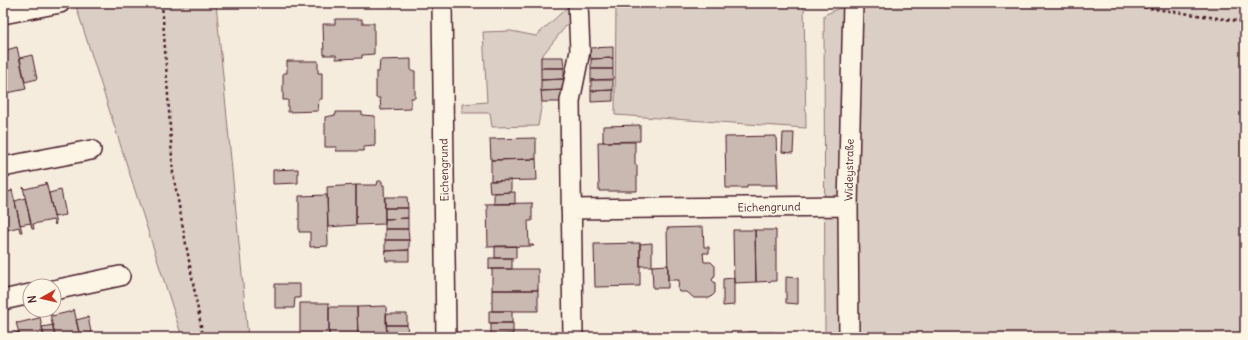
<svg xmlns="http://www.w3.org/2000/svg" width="1248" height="340" viewBox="0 0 1248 340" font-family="Delius,sans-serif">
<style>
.green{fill:#dbcec4;stroke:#927678}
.building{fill:#cab9b1;stroke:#4a1f2b}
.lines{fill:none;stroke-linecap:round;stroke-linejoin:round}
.minor-casing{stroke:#4a1f2b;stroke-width:22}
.path{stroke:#4a1f2b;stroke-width:2.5;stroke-dasharray:3 3;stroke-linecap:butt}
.minor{stroke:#fcf5e5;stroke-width:19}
.labels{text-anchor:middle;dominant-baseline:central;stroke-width:4;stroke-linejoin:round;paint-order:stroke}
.street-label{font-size:11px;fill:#4a1f2b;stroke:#fcf5e5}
</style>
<rect width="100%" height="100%" fill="#f5ecde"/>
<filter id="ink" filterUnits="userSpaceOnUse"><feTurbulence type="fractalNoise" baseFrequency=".025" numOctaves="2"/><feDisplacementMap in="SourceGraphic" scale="8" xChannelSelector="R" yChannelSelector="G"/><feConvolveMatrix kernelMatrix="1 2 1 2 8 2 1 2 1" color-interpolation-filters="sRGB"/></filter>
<g filter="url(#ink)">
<!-- green -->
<path class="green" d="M75,3H216L248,337H182Z
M572,3L574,16L541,57L542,102L538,126L492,127L490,113H462V104L487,102L483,32L511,31L536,36Z
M616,3H804L806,128L615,115Z
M851,3H1245V337H825L824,15Z"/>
<!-- building -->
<path class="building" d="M335,19H362V23H374V54L362,55V58L336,59V55H324L323,24H335Z
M17,47L26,89L3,94V51Z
M613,47V58L591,59L590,48Z
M32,55L37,79L25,82L20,58Z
M541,57H563L564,68H541Z
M613,58V69H591V59Z
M411,59V71H415V98H411V109L381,110L380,98H376V72H379L380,60Z
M287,61H318V73H322V99H319L318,111L288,112V100H283V73H287Z
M541,68H564V79L541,80Z
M591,69H613V79L591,80Z
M564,79V90L541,91V80Z
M591,80H613V90L591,91Z
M564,90V102H542L541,91Z
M613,90V101L591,102V91Z
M336,112H362V115L375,116V146L364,147V151H336L337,147H325V117L336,115Z
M640,125V141L603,142V126Z
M783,133H794L793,153L782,152Z
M776,136L778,188H776V185H747V188H726L725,137Z
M536,138V159L491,160L490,139Z
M598,142H635V165H637V191H599Z
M536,159L537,180L491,181V160Z
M298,169V183L273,184V170Z
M511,180V192L490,193L489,181Z
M378,181H382V185H384L385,224L356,225V185H377Z
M46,182L56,224L55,225L53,220L33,224L34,229H32L23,187L25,189L46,184L45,183Z
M356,185V225L328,227L327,187Z
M11,190H12L22,232H20L19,227L3,231V193L12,191Z
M61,190L66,215L54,217L49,193Z
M515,192V204H494V193Z
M327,195L328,246L310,247V232H299V196Z
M385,197H407L408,208H385Z
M25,198L31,223L20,225L15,201Z
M533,203L532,204V221H528L529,245H533L534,246L486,247L488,246L487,205H485V204Z
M385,208H408V218L385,219Z
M408,218V229H385V219Z
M703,227L704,247H709V253H703L704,262H711L715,266V275L712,280L715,283V293L710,298H694L687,292H679L678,289L679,280H668L667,228Z
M385,229H408L409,240H385Z
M733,230H755L756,282L734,283Z
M755,230H776V281L756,282Z
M385,240H409V250L385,251Z
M640,243V286L595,287L594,244Z
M652,243V266H640V244Z
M495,246H516V258H495Z
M409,250V261H386L385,251Z
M489,258H512V269H489Z
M668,265V288H653L652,266Z
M492,269H538V290H492Z
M786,277L798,278V304L786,303Z
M734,278V305L723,306V279Z
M275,284H300V298H295L294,308H275Z
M492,290H538V311H492Z
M300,303H329V337H300Z
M386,306L387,337H358L357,307Z
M329,307H357L358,337H329Z
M74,309L80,337H55L50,314H52V316L73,311Z
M489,311H512V323H489Z
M386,314H407V325H386Z
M38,317H40L44,337H20L16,322L18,323L39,318Z
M88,317L92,337H80L76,320Z
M491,323H513V334L491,335Z
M5,324L7,335L8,337H3V326Z
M53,325L55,337H44L42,327Z
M386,325H407L408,335H387Z
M19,332L20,337H8L7,335Z
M748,332H775V337H748Z
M539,334V337H493V335Z
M387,335H408V337H387Z"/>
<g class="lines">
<!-- minor casing -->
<g class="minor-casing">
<path id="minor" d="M442,3L446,337
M3,14L60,3
M3,167L91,150
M571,209L848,206
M54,290L120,276
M3,300L30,294
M573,337L570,101L580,51L578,3
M849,337L848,206L853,3"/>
</g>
<!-- path -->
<path class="path" d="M162,3L173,173L203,337
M1114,3L1245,22"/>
<!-- minor -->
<use href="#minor" class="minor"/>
</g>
</g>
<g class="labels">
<!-- street labels -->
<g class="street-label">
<text transform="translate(444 170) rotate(-91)">Eichengrund</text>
<text transform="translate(849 170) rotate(-89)">Wideystraße</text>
<text transform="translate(769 207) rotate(-1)">Eichengrund</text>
</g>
</g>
<!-- margin -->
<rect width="1248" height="340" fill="none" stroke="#fcf5e5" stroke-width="16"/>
<rect x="8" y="8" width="1232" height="324" fill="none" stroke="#4a1f2b" stroke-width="1.5" filter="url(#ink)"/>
<!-- north arrow -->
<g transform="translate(42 298) rotate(262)"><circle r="19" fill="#fcf5e5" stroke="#b59f9b"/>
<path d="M0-3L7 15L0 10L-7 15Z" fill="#c8321e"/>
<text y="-6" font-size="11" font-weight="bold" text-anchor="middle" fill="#4a1f2b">N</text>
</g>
</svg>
